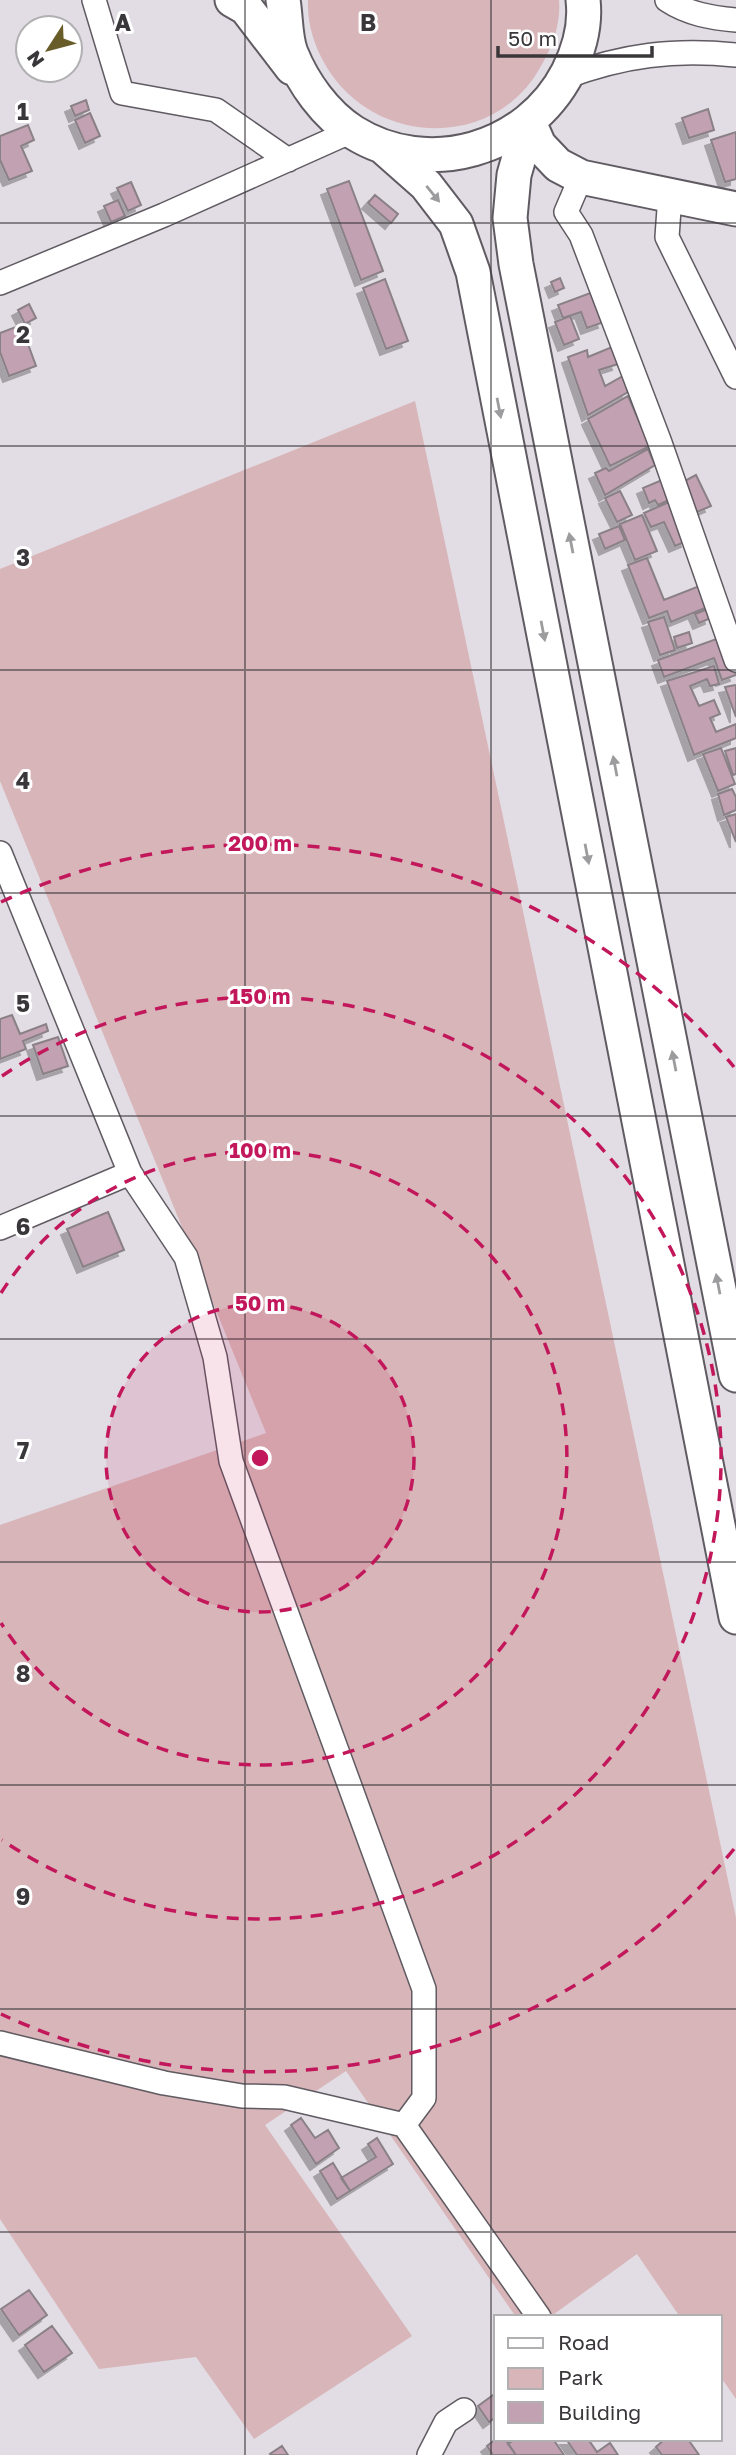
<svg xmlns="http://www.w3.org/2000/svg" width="736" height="2455" viewBox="0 0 736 2455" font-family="'Golos Text',sans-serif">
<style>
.green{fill:#d8b5b8}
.building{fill:#c1a1b2;stroke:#8a8186;stroke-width:2;filter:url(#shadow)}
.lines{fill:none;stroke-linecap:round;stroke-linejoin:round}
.minor-casing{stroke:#605b62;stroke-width:26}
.secondary-casing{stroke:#605b62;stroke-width:37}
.minor{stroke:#fff;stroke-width:23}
.secondary{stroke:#fff;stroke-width:33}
.oneway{fill:#9c9b9d}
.grid{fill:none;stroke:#3a373b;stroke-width:2;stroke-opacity:0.55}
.ring{fill:none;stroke:#c2185b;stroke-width:3.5;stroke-dasharray:12 9}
.grid-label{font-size:23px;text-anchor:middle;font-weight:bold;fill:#3a373b;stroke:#fff;stroke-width:6;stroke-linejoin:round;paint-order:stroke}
.centre{fill:#c2185b;stroke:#fff;stroke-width:3.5}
.ring-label{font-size:21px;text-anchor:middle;font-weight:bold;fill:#c2185b;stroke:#fff;stroke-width:6;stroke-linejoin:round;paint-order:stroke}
</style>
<defs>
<filter id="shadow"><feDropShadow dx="-6" dy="6" stdDeviation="0" flood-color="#0004"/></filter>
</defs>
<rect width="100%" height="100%" fill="#e2dce4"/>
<!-- green -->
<path class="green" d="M308,0H559C561,23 553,46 541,66C495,151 374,147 326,66C314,46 307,23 308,0Z
M415,401L736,1918V2399L720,2376V2317H680L637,2254L550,2317H516L346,2071L265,2125L412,2336L254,2439L196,2357L99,2369L0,2219V1525L266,1433L0,781V569Z"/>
<!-- building -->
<path class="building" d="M86,100L89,110L75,116L71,106Z
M708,109L714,130L689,138L682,118Z
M90,113L100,136L85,143L75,120Z
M28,125L34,140L21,146L32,171L9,180L0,160V136Z
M736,132V179L725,182L711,140Z
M349,181L383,271L361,280L327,189Z
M131,182L141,205L128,211L117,188Z
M375,195L398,214L391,223L368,203Z
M118,200L125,216L111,222L104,206Z
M560,278L564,288L555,292L551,282Z
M385,279L408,341L386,349L363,288Z
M593,292L604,322L587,328L581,312L563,318L558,305Z
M29,304L36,318L25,324L18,310Z
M570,316L579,339L564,345L555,322Z
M21,325L36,366L9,376L0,352V333Z
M612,347L618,364L599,370L605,386L623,376L628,392L588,415L568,357L587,350L588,357Z
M628,396L650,446L610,466L588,419Z
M648,449L655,465L605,495L595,473L606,468L609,471Z
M696,475L711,506L697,512L683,482Z
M662,480L671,499L658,505L655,500L649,503L643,488Z
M620,491L632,515L617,522L605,498Z
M669,502L687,541L675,546L664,522L651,527L644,513Z
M642,515L657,551L635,560L620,524Z
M619,526L625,540L605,549L599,534Z
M647,558L664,600L702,585L710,606L671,622L667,611L649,618L628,565Z
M708,609L711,618L699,623L695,614Z
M664,617L675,650L660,655L648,622Z
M689,632L692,643L677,648L674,637Z
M722,637L736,675L722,680L714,658L664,677L658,660Z
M714,666L719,684L710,686L707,679L690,686L699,706L714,700L720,714L710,718L716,732L736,724V738L694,755L667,681Z
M735,685L736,686V717L725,687Z
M721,748L735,784L718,791L703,754Z
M736,748V774L733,775L725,751Z
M732,789L736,797V810L724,815L718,794Z
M736,814V842L726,817Z
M12,1015L20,1034L46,1024L48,1031L23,1041L26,1049L0,1059V1019Z
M58,1037L68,1066L43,1074L33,1045Z
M108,1212L124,1250L83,1267L67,1229Z
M301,2118L315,2138L328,2130L339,2148L316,2164L291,2125Z
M377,2138L393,2164L350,2191L341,2178L376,2157L368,2144Z
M333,2163L350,2191L337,2199L320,2171Z
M29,2290L47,2315L19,2335L1,2309Z
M52,2326L72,2353L44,2372L25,2345Z
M496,2393V2417L489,2422L478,2406Z
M496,2439H505L516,2455H493L487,2446Z
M515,2439H553L564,2455H516L508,2444Z
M566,2439H588L597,2452L610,2443L618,2455H577Z
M695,2439L690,2442L699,2455H662L656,2447L665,2439Z
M282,2446L288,2455H271L270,2454Z"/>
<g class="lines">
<!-- minor casing -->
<g class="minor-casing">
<path id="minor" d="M94,0L122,93L216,110L288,160
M667,0C688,14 712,18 736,20
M565,77C624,55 673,49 736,55
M581,177L566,212L581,235L659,440L736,660
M670,195L667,237L736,377
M0,283L164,215L352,131
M0,853L130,1173L186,1257L215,1357L231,1461L424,1989V2098L404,2125L539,2317
M0,1228L130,1173
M0,2043L164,2083L242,2096L284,2097L404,2125
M429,2455L446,2422L464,2410"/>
</g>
<!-- secondary casing -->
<g class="secondary-casing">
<path id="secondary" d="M232,0L246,8L292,68
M283,0C286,16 285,38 291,53C303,83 325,114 353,132C428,179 528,150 568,72C579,50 586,25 583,0
M529,122L514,175L510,218L516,264L736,1375
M529,122L539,145L558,165L581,177L736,209
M383,147L426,185L456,224L473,272L736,1617"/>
</g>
<!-- minor -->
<use href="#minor" class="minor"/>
<!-- secondary -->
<use href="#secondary" class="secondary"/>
</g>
<!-- one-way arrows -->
<defs><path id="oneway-solid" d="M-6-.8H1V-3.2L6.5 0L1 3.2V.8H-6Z" transform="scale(1.75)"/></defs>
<g class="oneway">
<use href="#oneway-solid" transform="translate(433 194) rotate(51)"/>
<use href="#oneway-solid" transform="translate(499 408) rotate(79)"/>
<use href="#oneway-solid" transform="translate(571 543) rotate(-101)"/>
<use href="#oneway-solid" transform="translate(543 631) rotate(79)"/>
<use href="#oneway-solid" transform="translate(615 766) rotate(-101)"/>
<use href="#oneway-solid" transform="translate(587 854) rotate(79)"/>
<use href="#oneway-solid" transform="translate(674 1061) rotate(-101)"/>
<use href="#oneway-solid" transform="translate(718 1284) rotate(-101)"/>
</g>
<!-- grid -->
<path class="grid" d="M245,0V2455M491,0V2455M0,223H736M0,446H736M0,670H736M0,893H736M0,1116H736M0,1339H736M0,1562H736M0,1785H736M0,2009H736M0,2232H736"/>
<!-- distance rings -->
<circle cx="260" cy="1458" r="154" fill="#c2185b" fill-opacity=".12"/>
<g class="ring">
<circle cx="260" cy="1458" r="154"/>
<path d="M1 1293A307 307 0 1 1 1 1623"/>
<path d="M2 1076A461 461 0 1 1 2 1840"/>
<path d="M734 1849A614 614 0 0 1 1 2014M1 902A614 614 0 0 1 734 1067"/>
</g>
<g class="grid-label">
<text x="123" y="31">A</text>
<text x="368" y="31">B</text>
<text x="23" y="120">1</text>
<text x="23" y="343">2</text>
<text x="23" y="566">3</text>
<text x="23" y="789">4</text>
<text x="23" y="1012">5</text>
<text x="23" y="1235">6</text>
<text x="23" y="1459">7</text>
<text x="23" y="1682">8</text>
<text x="23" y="1905">9</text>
</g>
<circle cx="260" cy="1458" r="10" class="centre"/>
<g class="ring-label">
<text x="260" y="851">200 m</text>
<text x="260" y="1004">150 m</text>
<text x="260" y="1158">100 m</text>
<text x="260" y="1311">50 m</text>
</g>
<!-- legend -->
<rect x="494" y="2315" width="228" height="126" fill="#ffffff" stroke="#b0afb1" stroke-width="2"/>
<rect x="508" y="2338" width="35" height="10" fill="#ffffff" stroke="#b0afb1" stroke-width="2"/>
<text x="558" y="2350" font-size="21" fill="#3a373b">Road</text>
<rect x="508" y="2368" width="35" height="21" fill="#d8b5b8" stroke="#b0afb1" stroke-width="2"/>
<text x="558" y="2385" font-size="21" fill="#3a373b">Park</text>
<rect x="508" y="2402" width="35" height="21" fill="#c1a1b2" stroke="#b0afb1" stroke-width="2"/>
<text x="558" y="2420" font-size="21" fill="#3a373b">Building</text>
<!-- north arrow -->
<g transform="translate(49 49) rotate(234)"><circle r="33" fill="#ffffff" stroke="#b0afb1" stroke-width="2"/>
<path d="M0-5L12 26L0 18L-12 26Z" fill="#685c29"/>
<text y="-10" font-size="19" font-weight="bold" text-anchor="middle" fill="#3a373b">N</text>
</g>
<!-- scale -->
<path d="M498 46v10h154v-10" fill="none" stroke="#3a373b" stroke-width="3.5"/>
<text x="508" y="46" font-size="21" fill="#3a373b" stroke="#ffffff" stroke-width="5" paint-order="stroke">50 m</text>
</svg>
